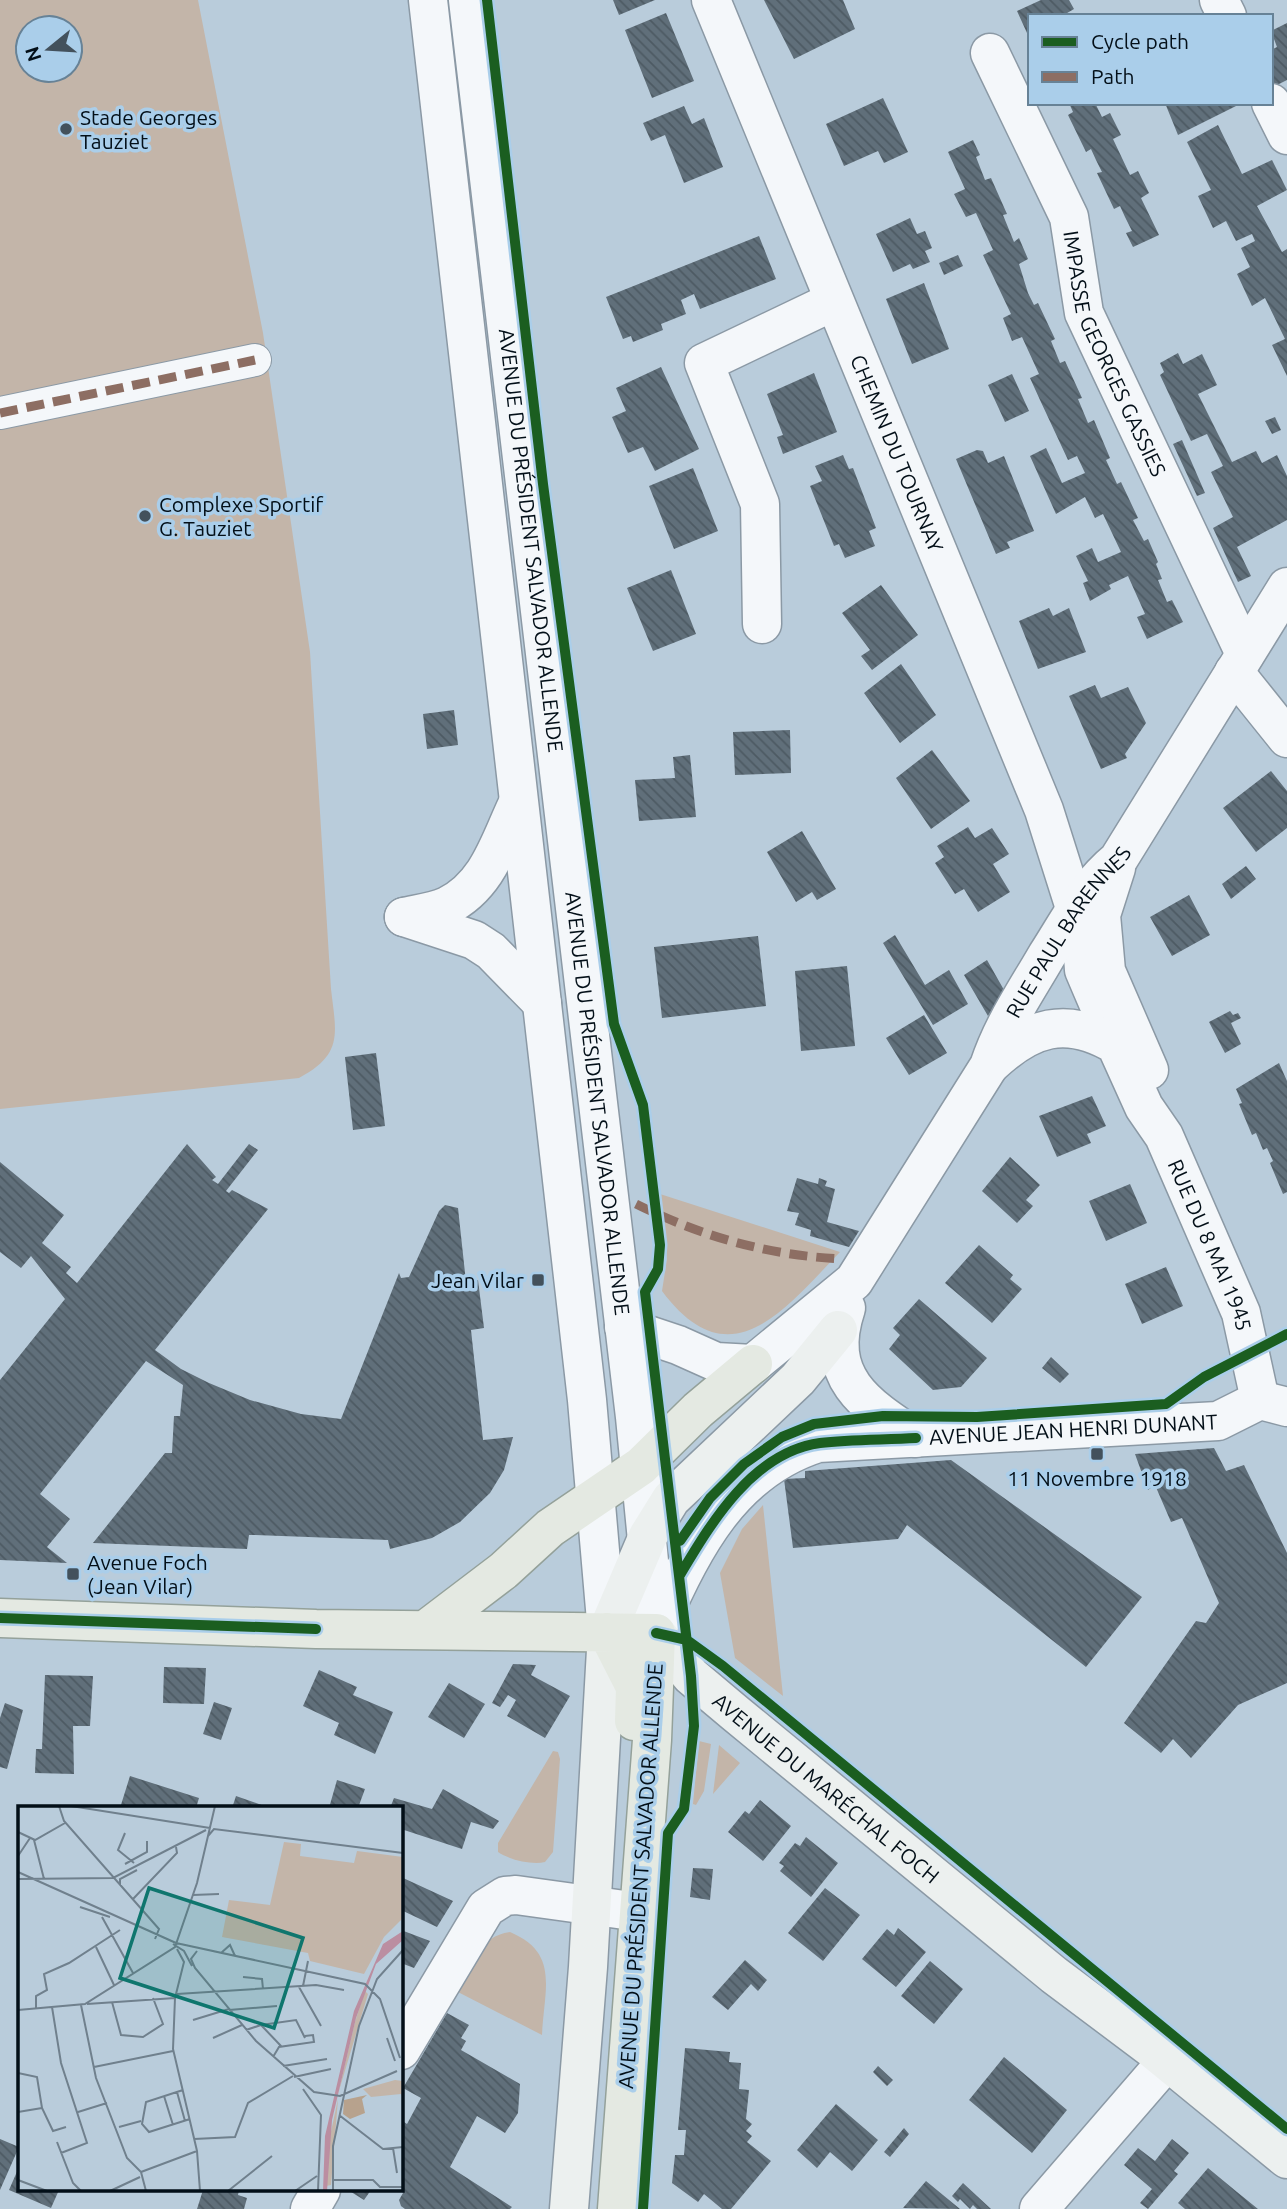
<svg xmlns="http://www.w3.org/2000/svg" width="1287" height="2209" viewBox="0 0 1287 2209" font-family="Ubuntu,sans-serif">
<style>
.grass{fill:#c3b5a9;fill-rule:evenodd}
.building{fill:url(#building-back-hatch)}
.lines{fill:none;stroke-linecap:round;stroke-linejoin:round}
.pedestrian-casing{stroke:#8b99a5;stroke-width:34}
.minor-casing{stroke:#8b99a5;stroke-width:41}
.tertiary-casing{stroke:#8b99a5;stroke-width:41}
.secondary-casing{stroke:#8b99a5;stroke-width:41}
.primary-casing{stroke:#94a19a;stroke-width:41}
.pedestrian{stroke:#f4f7fa;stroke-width:32}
.minor{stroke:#f4f7fa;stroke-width:38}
.tertiary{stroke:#f4f7fa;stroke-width:38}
.secondary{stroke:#ecf0ef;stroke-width:38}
.primary{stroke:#e4e9e2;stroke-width:38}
.quiet{stroke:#8d6e63;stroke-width:9;stroke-dasharray:18 9;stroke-linecap:butt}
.cycleway-casing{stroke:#aaceea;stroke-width:15}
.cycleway{stroke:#1b5e20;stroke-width:10}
.poi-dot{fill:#43515c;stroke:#aaceea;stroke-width:2.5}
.labels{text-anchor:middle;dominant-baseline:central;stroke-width:7;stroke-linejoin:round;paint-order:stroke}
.poi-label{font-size:21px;fill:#030f18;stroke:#aaceea;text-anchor:start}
.street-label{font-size:21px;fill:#030f18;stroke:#aaceea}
.inset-road{fill:none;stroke:#70808d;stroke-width:2}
.view{fill:#0f766e;fill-opacity:0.15;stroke:#0f766e;stroke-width:3.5}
.inset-edge{fill:none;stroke:#030f18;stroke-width:3.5}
</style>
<defs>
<pattern id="building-back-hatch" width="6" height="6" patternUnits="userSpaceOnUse" patternTransform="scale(1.75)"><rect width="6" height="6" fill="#606f7a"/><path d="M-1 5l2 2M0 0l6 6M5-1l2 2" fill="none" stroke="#4d5a63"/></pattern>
</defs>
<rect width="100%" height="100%" fill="#b9ccdb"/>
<!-- grass -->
<path class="grass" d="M0,0H198L263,333L310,652L331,989C336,1033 344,1054 299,1078L0,1109ZM28,28H70V70H28Z
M660,1194L840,1252C784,1310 730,1382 662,1291L667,1259Z
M763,1505L783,1696L735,1658L720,1573L742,1529Z
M699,1741L711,1744L704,1791L696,1805L693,1804Z
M719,1745L740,1763L713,1794Z
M553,1751L558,1752L560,1759L553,1852L545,1862C532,1865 510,1860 498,1852V1843Z
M510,1932C560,1953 544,1989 542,2035L456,1991C469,1967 479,1936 510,1932Z"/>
<!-- building -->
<path class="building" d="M613,0H655L619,15Z
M764,0H843L855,29L794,59Z
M1041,0H1069L1074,9L1062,16H1030L1027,33L1017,11Z
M666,13L694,81L652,98L625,30Z
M1287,23V80L1273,87L1271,50L1277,47L1271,31Z
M883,98L908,152L884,163L878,151L844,166L826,124Z
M1069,103H1095L1102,117L1110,113L1121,135L1113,139L1130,175L1138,171L1149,193L1141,198L1159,235L1133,247L1126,233L1132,231L1125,217L1120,206L1114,209L1097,173L1102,172L1096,160L1091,149L1086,152L1068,115L1073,112Z
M1165,103H1242L1178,135Z
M684,106L692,124L704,118L723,167L684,183L665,135L651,141L643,123Z
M1218,125L1242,174L1272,160L1287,190L1257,206L1282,252L1287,249V376L1272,345L1285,339L1265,298L1252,306L1237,274L1250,267L1241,248L1255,241L1252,234L1236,241L1226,221L1213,228L1198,196L1211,190L1187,142Z
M973,140L980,155L976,157L985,180L991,178L1007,214L1003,215L1014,242L1019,238L1028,259L1019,264L1028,293L1034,305L1038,303L1055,339L1051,341L1060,363L1065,361L1082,398L1078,399L1088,423L1094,420L1110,458L1106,460L1117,484L1121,482L1138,518L1133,520L1144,541L1148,539L1158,562L1156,564L1162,579L1158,580L1167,602L1172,600L1183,622L1147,639L1137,617L1145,614L1128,576L1109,585L1111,589L1090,601L1083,583L1088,581L1076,556L1092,548L1098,562L1121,552L1103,514L1095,518L1085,497L1056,514L1030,456L1046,448L1062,483L1085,473L1077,456L1068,460L1040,400L1030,378L1039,374L1022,337L1012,341L1003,318L1011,314L983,255L993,250L976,213L966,217L954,194L965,189L948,152Z
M910,218L917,234L925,231L932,248L925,251L930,262L913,269L910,264L893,272L876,234Z
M759,236L776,279L700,309L694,294L681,300L686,314L661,324L663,330L633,342L631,336L623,339L606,297Z
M958,255L963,266L944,275L939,263Z
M924,283L949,349L912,364L886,299Z
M1178,353L1183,364L1202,354L1217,385L1198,394L1232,462L1256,451L1262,463L1277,455L1287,476V520L1237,547L1251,576L1238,582L1213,528L1233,517L1211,472L1223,466L1207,434L1191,441L1160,375L1164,372L1160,363Z
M661,367L699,449L655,471L643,447L628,453L612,417L626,411L616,388Z
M814,373L837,432L783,454L777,437L783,435L767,394Z
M1012,374L1029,411L1005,422L988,385Z
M1275,417L1281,430L1272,434L1265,421Z
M1182,440L1205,493L1197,496L1173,444Z
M977,450L983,451L988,463L1004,456L1034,531L1007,542L1010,548L996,554L956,459Z
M843,455L849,469L853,468L876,528L869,531L875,546L845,558L839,544L834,546L810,486L822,481L815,466Z
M693,468L718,531L674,549L649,486Z
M671,570L696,634L653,651L627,588Z
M881,585L918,635L872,670L861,656L870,650L842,613Z
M1049,608L1053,616L1069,608L1086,652L1038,669L1019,621Z
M901,664L936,715L900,743L864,693Z
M1095,685L1101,698L1128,687L1146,723L1125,754L1127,758L1101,769L1069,696Z
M454,710L458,745L427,749L423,714Z
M790,730L791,773L735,775L733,732Z
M932,750L970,801L931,829L896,778Z
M690,755L696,817L639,821L635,780L675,778L673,757Z
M1271,771L1287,791V828L1256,852L1223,808Z
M968,827L975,838L992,828L1009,854L993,864L1010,892L978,912L964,889L955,894L935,863L944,857L937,846Z
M802,831L836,889L817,900L812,892L796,902L767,852Z
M1246,866L1256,879L1231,899L1222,884Z
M1189,895L1210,935L1172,956L1150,917Z
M895,935L925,985L949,970L968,1004L933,1025L883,943Z
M758,936L766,1006L662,1018L654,947Z
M987,960L1004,990L988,1016L964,975Z
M847,966L855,1046L801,1051L795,971Z
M1230,1011L1233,1015L1238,1013L1241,1018L1231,1023L1241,1044L1225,1053L1209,1022Z
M924,1015L947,1053L909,1075L886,1038Z
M376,1053L385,1126L353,1130L345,1057Z
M1279,1063L1287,1081V1192L1283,1194L1270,1163L1273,1161L1267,1148L1263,1150L1256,1133L1252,1135L1239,1104L1242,1103L1236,1089Z
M1092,1096L1106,1126L1087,1134L1091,1143L1057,1157L1039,1116Z
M187,1144L216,1177L212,1180L218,1184L249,1144L258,1150L226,1191L229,1193L232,1190L268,1209L155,1350L181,1369L209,1383L250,1400L301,1414L341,1419L399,1273L401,1278L409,1277L439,1211L445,1205L458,1208L466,1282L478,1280L484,1328L471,1330L483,1440L513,1437L504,1470L490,1493L460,1522L432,1538L390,1549L388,1540L255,1535H249L247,1549L93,1543L165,1453H172L174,1416H180L183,1385L146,1361L40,1494L70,1519L47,1547L67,1563L0,1560V1380L65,1299L31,1256L21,1268L0,1252V1162L64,1215L42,1243L71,1267L66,1273L77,1283Z
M1010,1157L1040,1185L1026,1200L1033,1206L1017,1223L982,1191Z
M797,1178L818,1184L819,1178L827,1181L825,1186L835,1189L827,1222L859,1231L849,1247L810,1236L811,1230L795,1225L799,1213L787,1211Z
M1130,1184L1147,1223L1106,1241L1089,1201Z
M979,1245L1013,1275L1010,1279L1022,1289L992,1323L945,1283Z
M1166,1267L1183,1306L1142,1324L1125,1284Z
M919,1299L987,1358L961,1387L933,1390L889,1349L900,1335L893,1328Z
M1051,1357L1069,1374L1060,1383L1042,1368Z
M1214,1448L1226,1471L1244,1465L1287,1553V1683L1238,1705L1191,1758L1173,1739L1161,1753L1124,1723L1196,1621L1206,1623L1219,1603L1182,1518L1171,1522L1155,1485L1148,1490L1135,1454Z
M951,1460L1142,1597L1086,1667L907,1525L898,1539L793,1548L784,1479L805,1478V1471Z
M513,1664L536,1665L531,1675L570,1696L545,1738L507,1716L516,1700L508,1695L500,1707L492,1703Z
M164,1667L206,1668L204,1704L163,1703Z
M319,1670L357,1687L353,1695L393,1712L375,1754L334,1735L339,1723L303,1706Z
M45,1675L93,1676L90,1726H73L74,1774L35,1773L36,1749H42Z
M449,1683L485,1704L464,1738L428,1717Z
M214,1702L232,1708L221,1740L203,1734Z
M5,1703L23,1710L7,1769L0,1767V1718Z
M130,1776L199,1798L196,1808H120Z
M337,1780L365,1789L358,1808H329Z
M443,1789L499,1821L493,1829L471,1822L462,1849L401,1829V1808H390L394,1798L432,1809Z
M236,1796L270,1808H232Z
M760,1800L791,1826L763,1861L728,1832L745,1811L749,1814Z
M806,1837L838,1863L811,1897L780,1871L784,1866L779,1863L795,1843L800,1846Z
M693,1868L713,1869L710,1900L690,1897Z
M401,1877L453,1901L437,1927L401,1910Z
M825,1888L860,1915L823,1961L788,1933Z
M898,1928L926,1952L896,1987L862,1959L887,1929L894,1935Z
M401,1930L430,1941L414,1968L401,1963Z
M745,1960L767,1980L758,1991L751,1984L728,2010L712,1997Z
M930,1961L963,1989L934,2024L901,1996Z
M447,2013L469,2025L461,2038L466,2041L461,2050L520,2084L518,2113L505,2133L477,2116L450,2167L512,2207L510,2209H405L401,2206L399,2200L403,2193L401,2191V2120L407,2124L421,2098L403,2088Z
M685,2048L730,2052L729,2062L741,2063L739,2089L749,2090L746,2119L752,2124L746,2131L752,2136L747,2142L771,2161L731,2209H722L704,2194L698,2202L672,2183L675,2155H684L686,2130H678Z
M1004,2057L1067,2110L1032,2153L969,2100Z
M878,2066L893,2080L887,2086L873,2072Z
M836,2104L878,2140L852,2171L830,2152L817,2168L797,2150Z
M904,2128L909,2134L890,2157L884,2152Z
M0,2139L19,2147L0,2190Z
M1172,2139L1189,2153L1174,2171L1178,2174L1148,2209L1140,2203L1152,2189L1124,2165L1138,2148L1155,2161Z
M19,2167V2190H59L51,2208L9,2190Z
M1208,2168L1237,2192L1258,2209H1185L1178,2203Z
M926,2181L960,2209L903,2208Z
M963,2183L991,2209H977L973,2205L970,2209L960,2199L958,2202L952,2196Z
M203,2190H239L238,2195L247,2198L244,2209H197Z
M348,2190H371L364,2200Z"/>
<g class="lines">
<!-- pedestrian casing -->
<g class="pedestrian-casing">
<path id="pedestrian" d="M0,413L255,360"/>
</g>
<!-- minor casing -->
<g class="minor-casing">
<g id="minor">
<path id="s1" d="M711,0L1044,810L1081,927L1084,970L1116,1045"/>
<path d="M1219,0L1227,16"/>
<path id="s2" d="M990,53L1069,217L1084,313L1245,654"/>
<path d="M1271,103L1287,135"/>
<path d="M762,624L760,504L704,363L834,301"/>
<path d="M1234,672L1287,738"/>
<path d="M404,917C417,914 434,912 447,906C488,886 499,843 517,805"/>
<path d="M404,917L474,940L491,951L542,1003"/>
<path d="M401,2050L486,1908L505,1896L516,1895L639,1912"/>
<path d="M310,2209L321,2190"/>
<path d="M1039,2209L1167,2061"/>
</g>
</g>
<!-- tertiary casing -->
<g class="tertiary-casing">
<g id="tertiary">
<path d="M428,0L587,1400L607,1632"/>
<path id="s3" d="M468,0L635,1417L656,1633"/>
<path d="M1116,868L1101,915L1106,971L1149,1070"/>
<path id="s4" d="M990,1065C1030,1027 1066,1015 1116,1045L1144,1107L1164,1136L1241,1313L1260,1400"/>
<path d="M846,1308C823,1377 864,1404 916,1438"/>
<path id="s5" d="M624,1327L678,1345L716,1362L753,1364L854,1281L989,1066C1003,1024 1025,993 1047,955C1069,921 1086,886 1118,860L1287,587"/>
<path id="s6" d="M658,1627C691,1549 732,1470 818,1443L1218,1421L1260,1400L1287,1407"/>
</g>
</g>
<!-- secondary casing -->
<g class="secondary-casing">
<g id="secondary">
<path id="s7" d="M656,1633L691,1676L735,1713L1054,1975L1150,2047L1287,2159"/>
<path d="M569,2209L588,1967L607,1632L648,1536L671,1499L798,1379L838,1330"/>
</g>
</g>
<!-- primary casing -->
<g class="primary-casing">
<path id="primary" d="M0,1618L316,1629L656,1633L652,1740L617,2209
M428,1628L503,1571L550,1528L641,1466L698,1410L753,1364
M607,1632L635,1687L634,1721"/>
</g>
<!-- pedestrian -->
<use href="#pedestrian" class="pedestrian"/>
<!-- minor -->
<use href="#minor" class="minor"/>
<!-- tertiary -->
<use href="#tertiary" class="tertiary"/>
<!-- secondary -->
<use href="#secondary" class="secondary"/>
<!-- primary -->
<use href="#primary" class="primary"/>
<!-- quiet -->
<path class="quiet" d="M0,413L255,360
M636,1204C703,1237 767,1255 841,1259"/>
<!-- cycleway casing -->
<g class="cycleway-casing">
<path id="cycleway" d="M487,0L543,484L614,1024L643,1105L660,1245L658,1269L645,1292L691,1676L694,1726L684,1809L668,1833L643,2209
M676,1541H680L710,1498L744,1464L782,1437L814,1424L883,1416L977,1417L1166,1404L1204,1377L1287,1334
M680,1575C711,1523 753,1452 820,1443C851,1439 885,1440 916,1438
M0,1618L316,1629
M656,1633L687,1640L723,1666L1287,2129"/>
</g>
<!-- cycleway -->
<use href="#cycleway" class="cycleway"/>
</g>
<!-- markers -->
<g class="poi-dot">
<circle cx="66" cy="129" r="7"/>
<circle cx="145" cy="516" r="7"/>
<rect x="531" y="1273" width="14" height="14" rx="3.5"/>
<rect x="1090" y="1447" width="14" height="14" rx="3.5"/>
<rect x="66" y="1567" width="14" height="14" rx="3.5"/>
</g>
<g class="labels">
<!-- poi labels -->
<g class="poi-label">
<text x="80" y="117">Stade Georges<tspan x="80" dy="24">Tauziet</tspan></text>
<text x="159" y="504">Complexe Sportif<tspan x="159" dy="24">G. Tauziet</tspan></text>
<text x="524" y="1280" text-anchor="end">Jean Vilar</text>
<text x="1097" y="1478" text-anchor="middle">11 Novembre 1918</text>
<text x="87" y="1562">Avenue Foch<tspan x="87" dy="24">(Jean Vilar)</tspan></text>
</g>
<!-- street labels -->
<g class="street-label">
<text stroke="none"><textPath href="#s2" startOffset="327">IMPASSE GEORGES GASSIES</textPath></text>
<text stroke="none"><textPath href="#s1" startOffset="490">CHEMIN DU TOURNAY</textPath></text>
<text stroke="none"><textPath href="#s3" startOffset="544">AVENUE DU PRÉSIDENT SALVADOR ALLENDE</textPath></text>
<text stroke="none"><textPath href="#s5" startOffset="677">RUE PAUL BARENNES</textPath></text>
<text stroke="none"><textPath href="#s3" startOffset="1111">AVENUE DU PRÉSIDENT SALVADOR ALLENDE</textPath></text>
<text stroke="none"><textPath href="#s4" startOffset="362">RUE DU 8 MAI 1945</textPath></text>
<text stroke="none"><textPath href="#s6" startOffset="508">AVENUE JEAN HENRI DUNANT</textPath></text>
<text stroke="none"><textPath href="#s7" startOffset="231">AVENUE DU MARÉCHAL FOCH</textPath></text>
<text transform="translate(640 1876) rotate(-86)">AVENUE DU PRÉSIDENT SALVADOR ALLENDE</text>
</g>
</g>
<!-- overview -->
<g transform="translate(18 1806)">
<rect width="385" height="385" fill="#b9ccdb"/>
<path d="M266,36L283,38L282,50L336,57L339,45L385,51V112L366,131L346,168L292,155L290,147L204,131L211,94L252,99ZM347,185L350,188L320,288L337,216ZM377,274L385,275V293L383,288L353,291L345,283ZM320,293L313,379L308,380V349Z" fill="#c3b5a9"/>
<path d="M349,289L344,293L347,307L332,313L325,308L326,294Z" fill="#b7a28d"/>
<path d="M385,125V134L358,158L338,212L314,314L309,385H305L307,330L336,205L365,138Z" fill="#bb8ea1"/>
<path class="inset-road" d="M41,0L46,15L141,123L137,133M53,0L192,22M0,26L17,34L47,17M107,27L100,44L116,57M190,30L196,23L385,47M16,34L26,73M0,50L12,32M107,58L129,46V35M0,66L158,137M0,73L95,72L188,24M102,79V73L119,64M175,89L201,88M115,93L159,47L158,41M62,101L92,111M84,111L115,167M158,137L347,178L362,193L382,252M155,138L166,145L174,160M78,141L96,179M159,143L166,156L157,192L155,243L179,345L182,385M179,145L173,153L177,162L238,235L296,286L322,290L379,265M203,147L212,139L217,150M225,171L244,173L245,183M285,180L290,155M281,181L303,220M159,188L298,179L326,184M94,196L103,229L125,231L145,218L135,192M69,198L157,192M63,199L78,272L109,352L123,366L128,385M34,201L43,257L69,337L43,347M18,202V190L29,184L26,168L51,157L102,124M0,204L67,198L157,141L179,77L197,0M211,204L259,200M175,214L211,203M243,219L278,214L287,232M228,224L243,219L263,240M195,232L224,219M369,232L377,255M255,251L261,241L296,236L295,229L287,230M265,260L309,253M76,261L155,245M0,267L19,271L24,302L35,325L48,321M276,271L313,263M285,283L303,309L300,385M165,284L128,296L124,318L131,326L172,313M159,286L167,315M146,290L155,319M0,306L24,302M60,306L89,297M321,309L365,343L385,341M101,321L123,315M176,333L217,331L230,297L275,270M39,336L55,377L63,385M375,342L379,367M123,366L179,345M0,374L29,385M314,374H355L362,381H385M92,385L122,371M210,385L254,350M277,385L299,370M315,385V340L341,220L359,173L385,144"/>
<path class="view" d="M131,82L285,132L256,222L102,172Z"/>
<rect width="385" height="385" class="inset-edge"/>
</g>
<!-- legend -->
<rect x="1028" y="14" width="245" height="91" fill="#aaceea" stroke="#678296" stroke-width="2"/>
<rect x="1042" y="37" width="35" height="10" fill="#1b5e20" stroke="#678296" stroke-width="2"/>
<text x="1091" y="49" font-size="21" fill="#030f18">Cycle path</text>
<rect x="1042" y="72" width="35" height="10" fill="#8d6e63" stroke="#678296" stroke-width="2"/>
<text x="1091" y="84" font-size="21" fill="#030f18">Path</text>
<!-- north arrow -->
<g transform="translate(49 49) rotate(252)"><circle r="33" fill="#aaceea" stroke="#678296" stroke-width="2"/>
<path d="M0-5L12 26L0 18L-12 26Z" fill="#43515c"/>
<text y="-10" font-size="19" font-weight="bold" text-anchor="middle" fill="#030f18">N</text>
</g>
</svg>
